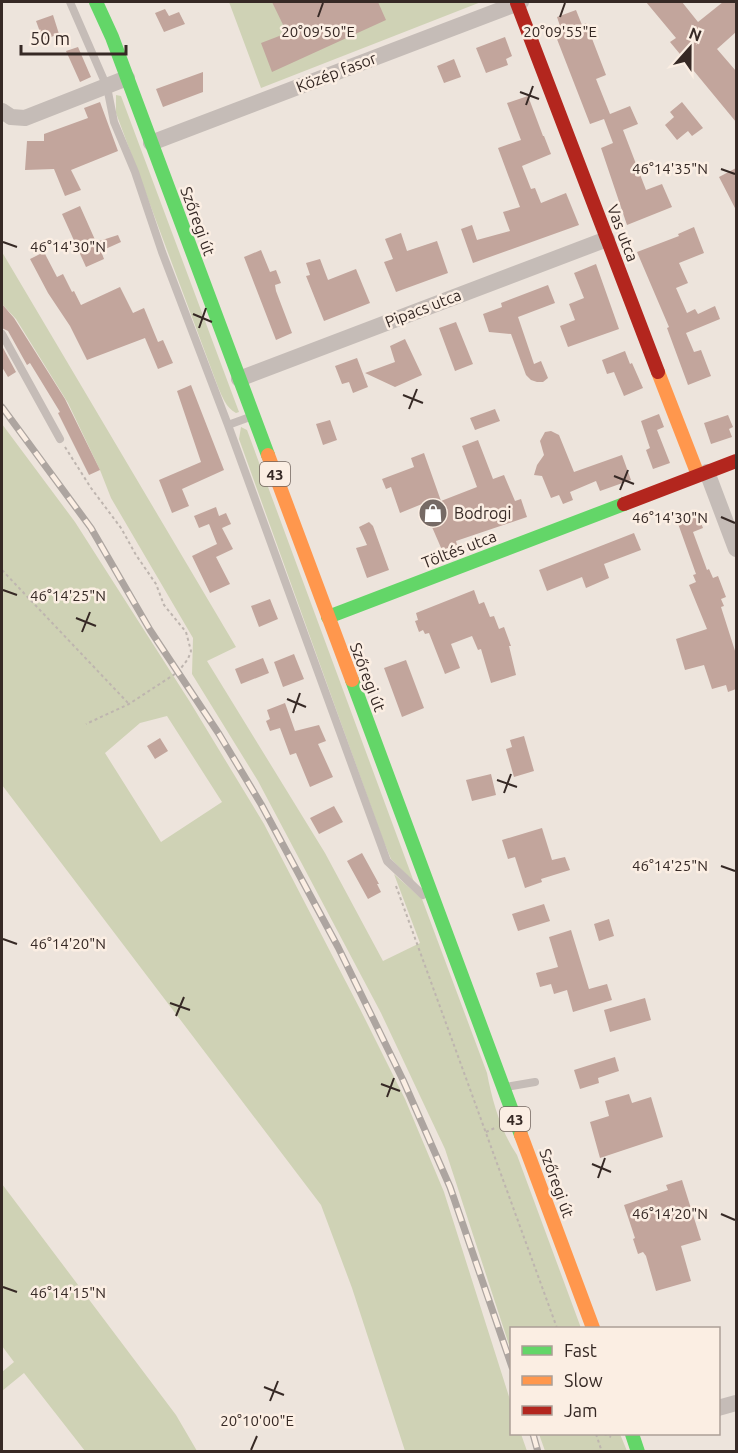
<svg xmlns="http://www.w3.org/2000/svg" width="738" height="1453" viewBox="0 0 738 1453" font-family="Ubuntu,sans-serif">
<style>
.green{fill:#cfd2b5;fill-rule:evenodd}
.building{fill:#c2a59c}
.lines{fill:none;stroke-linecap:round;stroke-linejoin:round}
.path{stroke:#beb5af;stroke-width:2;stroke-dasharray:3 3;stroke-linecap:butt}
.lane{stroke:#c5bcb7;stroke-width:8}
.street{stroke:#c5bcb7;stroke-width:16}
.fast{stroke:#63d668;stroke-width:14}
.slow{stroke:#ff974d;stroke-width:14}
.jam{stroke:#b3261e;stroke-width:14}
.rail-casing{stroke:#ada5a0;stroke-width:7}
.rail{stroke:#fbeee3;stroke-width:4.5;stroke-dasharray:14;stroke-linecap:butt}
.ticks{fill:none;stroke:#362925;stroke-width:2}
.labels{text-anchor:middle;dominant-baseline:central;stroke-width:5;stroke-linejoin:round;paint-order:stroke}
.shield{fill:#fbeee3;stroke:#71645e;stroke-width:1.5}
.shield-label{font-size:15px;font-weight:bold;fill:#362925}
.street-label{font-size:16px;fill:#362925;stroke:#fbeee3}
.poi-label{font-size:16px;fill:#362925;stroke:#fbeee3;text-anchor:start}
.ticks-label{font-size:15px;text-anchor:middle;fill:#362925;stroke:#fbeee3;stroke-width:5;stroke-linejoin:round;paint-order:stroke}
</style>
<rect width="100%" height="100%" fill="#ede4dc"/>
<!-- green -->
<path class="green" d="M229,2H481L261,88Z
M116,95L121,96L239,412L236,413C226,408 222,396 218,387L116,113Z
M2,252L236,647L207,661L325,853L383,961L420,943L394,874L422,899L487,1073C492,1100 501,1132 517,1155L581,1328H512L511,1351L445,1149L381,1013L258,781L192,674L193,638L111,498L100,470L68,403L16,319L2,304Z
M2,424L75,522L190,702L264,824L360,1009L405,1099L444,1192L511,1403L512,1434H521L527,1451H405L352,1288L321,1205L2,785ZM167,716L222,802L161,842L105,753L140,723Z
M241,427L247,430L414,882L391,859L383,840L239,439Z
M2,1184L176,1415L197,1451H85L24,1373L2,1391V1372L14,1362L2,1346Z
M539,1434H620L627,1451H545Z"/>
<!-- building -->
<path class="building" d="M272,2H378L386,20L272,72L261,43L287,33Z
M646,2H682L698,22L723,2H736V32L717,49L736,71V122L670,42L676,38Z
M165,9L169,16L179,12L185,24L164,32L155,13Z
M576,10L582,25L586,23L606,75L596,79L610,114L630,106L638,124L623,130L646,190L662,184L672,207L627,225L601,148L613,143L604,119L590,124L555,34L562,32L557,17Z
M53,15L59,34L43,40L36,21Z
M505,37L512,56L506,59L508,65L486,73L476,48Z
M78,47L91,77L80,82L66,51Z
M454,59L461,77L444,83L437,66Z
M203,72V92L163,107L156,89Z
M528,96L543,136H544L551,154L522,166L531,189L535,188L541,203L566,193L579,225L473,263L461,229L472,225L477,240L510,231L503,212L520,207L498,148L521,140L507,103Z
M100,102L118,151L71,170L81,190L65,196L54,169L25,170L27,141H44V134L88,118L84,108Z
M682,102L703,128L692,136L688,131L677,140L665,125L674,117L670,112Z
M736,168V210L719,177Z
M80,206L96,242L118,235L121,242L101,251L104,259L86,267L62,214Z
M694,227L704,253L679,263L688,283L676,288L687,313L695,309L698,314L715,306L720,319L686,333L694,352L701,350L711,376L688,385L667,328L669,327L637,252L679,236L678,234Z
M401,233L407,251L437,241L448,273L396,292L384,262L393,259L385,239Z
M261,250L270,272L276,270L281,283L275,285L276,291L292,333L276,340L244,257Z
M44,252L57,277L63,274L72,292L74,291L81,305L120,287L133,313L144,308L158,342L163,340L173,363L158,369L145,338L87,360L70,326L48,293L30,259Z
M320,259L328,280L356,269L370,303L324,321L306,276L310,275L306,263Z
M596,264L619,329L568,347L560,326L575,320L569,304L584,298L574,273Z
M548,285L555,303L518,317L534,364L541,361L548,378L543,382H537L531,380L526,375L511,334L489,332L483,314L502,307L501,303Z
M2,304L14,318L65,399L100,470L89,475L58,413L60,412L30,363L27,365L8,331L2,328Z
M456,322L473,364L455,371L439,328Z
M405,339L422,375L395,387L365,373L395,362L390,346Z
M2,346L16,372L8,377L2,367Z
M625,351L630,364L632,363L643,388L624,396L614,372L607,374L602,360Z
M357,358L368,387L353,393L349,382L342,384L335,366Z
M191,385L224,470L182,489L189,506L172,513L159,480L201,462L177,391Z
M495,409L500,421L475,430L470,418Z
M659,414L664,427L657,430L670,463L653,469L646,450L650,448L641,421Z
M728,415L733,427L729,429L732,437L711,444L704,423Z
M330,420L337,440L323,445L316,424Z
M551,431L559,435L574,472L622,455L631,480L600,491L596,481L570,492L573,500L563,504L559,495L551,498L542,476L534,475L537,465L544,455L540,441L545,432Z
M478,440L493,479L504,475L515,501L521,499L527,517L456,541L457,545L442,550L422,504L400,513L391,487L386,489L382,479L414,467L411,458L424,453L441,501L477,487L462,446Z
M216,507L219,516L226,513L231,524L222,528L233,549L216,557L230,584L210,593L192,556L217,544L209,524L199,528L194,516Z
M696,510L703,528L693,532L707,570L709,569L713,578L718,576L726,597L721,599L724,606L721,607L736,654V689L728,692L726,685L712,689L704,665L685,670L676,639L707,629L689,585L696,582L693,575L696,574L676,518Z
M369,522L373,526L389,570L367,578L356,548L367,545L359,527Z
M634,533L641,550L604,564L609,578L586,588L582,577L547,591L539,570Z
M474,590L479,604L484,602L490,617L494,616L499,629L504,627L511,646H509L516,675L491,683L481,649L478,650L472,636L451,644L460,668L445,674L429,633L425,634L423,630L419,632L415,621L418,620L416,613Z
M270,599L278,619L259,627L251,606Z
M294,654L304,679L283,687L274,662Z
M263,658L269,673L241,684L235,669Z
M406,660L424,708L402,717L384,668Z
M285,703L295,731L319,725L326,741L318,744L333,777L310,787L296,753L290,755L280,728L270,731L266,721L270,719L267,710Z
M524,736L534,771L514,777L506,749L512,747L510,740Z
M160,738L168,751L155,759L147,746Z
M491,774L496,795L472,801L466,780Z
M334,806L343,822L319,834L310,818Z
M542,828L552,860L565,857L570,870L541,879L542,882L525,888L515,857L508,859L502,840Z
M362,853L379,884H377L381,892L368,899L347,861Z
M544,904L550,921L518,931L512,914Z
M609,919L614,936L599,941L594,924Z
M571,930L589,989L607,984L612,1000L573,1012L567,990L554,994L551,984L540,987L536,973L558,967L549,937Z
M645,998L651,1020L610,1032L604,1010Z
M615,1057L619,1071L598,1078L599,1083L580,1089L574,1070Z
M629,1094L632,1103L651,1097L663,1137L600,1158L590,1122L609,1116L605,1101Z
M682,1180L701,1240L681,1246L691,1281L656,1291L646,1256L643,1252L638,1254L633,1239L635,1238L624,1205L668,1190L666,1185Z"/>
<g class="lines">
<!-- path -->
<path class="path" d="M65,447L91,488L121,528L136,555L156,584L164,605L186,632L191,651L188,659L178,672L129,704L86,724
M2,570L129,704
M396,886L557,1328
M486,1132L497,1127
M596,1434L602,1452
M604,1434L611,1437"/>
<!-- lane -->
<path class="lane" d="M70,2L107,87L114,122L135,172L162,252L228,425L387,861L423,895
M2,334L60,439
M228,425L250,417
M506,1087L535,1082"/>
<!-- street -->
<path class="street" d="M2,111L11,117L25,118L127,78
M151,143L521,2
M239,379L607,239
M707,472L736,549
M718,1408L736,1403"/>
<!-- fast -->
<path class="fast" d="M96,2L112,37L268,455
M328,617L624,504
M352,680L521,1135
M632,1434L638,1452"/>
<!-- slow -->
<path class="slow" d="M658,372L698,475
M268,455L352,680
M521,1135L593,1328"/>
<!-- jam -->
<path class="jam" d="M517,3L658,372
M624,504L736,461"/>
<!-- rail casing -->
<g class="rail-casing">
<path id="rail" d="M2,407L91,528L150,630L219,734L261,804L338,947L403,1080L450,1187L512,1367
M533,1434L538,1452"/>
</g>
<!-- rail -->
<use href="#rail" class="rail"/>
</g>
<!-- ticks -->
<path class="ticks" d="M318,17L323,3M560,17L565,3M520,92L539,99M526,105L533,86M721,169L735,174M3,242L17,247M193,314L212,322M199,328L206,308M403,395L423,403M409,409L417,389M614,476L634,484M620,490L628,470M721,517L735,523M3,590L17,595M76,618L96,626M82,632L90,612M287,699L306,707M293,713L300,693M497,780L517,787M504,793L511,774M721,866L735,871M3,939L17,944M170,1003L190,1010M176,1016L184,997M381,1084L400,1091M387,1097L394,1078M592,1164L611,1172M598,1178L605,1158M721,1214L735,1220M3,1287L17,1292M264,1387L284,1395M270,1401L278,1381M251,1450L257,1436"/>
<!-- icons -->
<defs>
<g id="shop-disc" transform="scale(1.5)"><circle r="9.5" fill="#766a65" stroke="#fbeee3"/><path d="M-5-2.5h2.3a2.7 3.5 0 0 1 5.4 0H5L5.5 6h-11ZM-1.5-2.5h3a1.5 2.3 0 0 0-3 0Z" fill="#fff"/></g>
</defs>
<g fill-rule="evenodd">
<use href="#shop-disc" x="433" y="513"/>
</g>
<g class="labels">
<!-- shield labels -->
<g class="shield">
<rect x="260" y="462" width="30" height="24" rx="4.5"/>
<rect x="500" y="1107" width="30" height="24" rx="4.5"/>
</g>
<g class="shield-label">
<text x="275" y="474">43</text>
<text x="515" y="1119">43</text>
</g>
<!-- street labels -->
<g class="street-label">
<text transform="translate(336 72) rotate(-21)">Közép fasor</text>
<text transform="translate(198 221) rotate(70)">Szőregi út</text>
<text transform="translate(623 233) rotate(69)">Vas utca</text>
<text transform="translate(423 308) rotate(-21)">Pipacs utca</text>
<text transform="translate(459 549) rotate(-21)">Töltés utca</text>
<text transform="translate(368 677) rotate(69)">Szőregi út</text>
<text transform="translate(557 1183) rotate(70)">Szőregi út</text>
</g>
<!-- poi labels -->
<g class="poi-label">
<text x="454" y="513">Bodrogi</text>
</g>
</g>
<g class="ticks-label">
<text x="318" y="37">20°09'50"E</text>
<text x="560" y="37">20°09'55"E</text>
<text x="670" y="174">46°14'35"N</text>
<text x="68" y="252">46°14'30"N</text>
<text x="670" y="523">46°14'30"N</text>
<text x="68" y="601">46°14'25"N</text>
<text x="670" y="871">46°14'25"N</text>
<text x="68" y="949">46°14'20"N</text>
<text x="670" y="1219">46°14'20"N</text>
<text x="68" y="1298">46°14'15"N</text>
<text x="257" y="1426">20°10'00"E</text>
</g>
<!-- border -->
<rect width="738" height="1453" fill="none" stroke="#362925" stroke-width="6"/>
<!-- legend -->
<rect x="510" y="1327" width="210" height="108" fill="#fbeee3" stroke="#ac9f97" stroke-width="1.5"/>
<rect x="522" y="1346" width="30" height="9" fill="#63d668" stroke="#ac9f97" stroke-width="1.5"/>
<text x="564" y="1357" font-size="18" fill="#362925">Fast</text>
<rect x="522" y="1376" width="30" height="9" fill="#ff974d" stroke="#ac9f97" stroke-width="1.5"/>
<text x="564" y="1387" font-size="18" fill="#362925">Slow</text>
<rect x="522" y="1406" width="30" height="9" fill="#b3261e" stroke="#ac9f97" stroke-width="1.5"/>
<text x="564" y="1417" font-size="18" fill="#362925">Jam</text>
<!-- north arrow -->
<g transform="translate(690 48) rotate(21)" stroke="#fbeee3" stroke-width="4.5" paint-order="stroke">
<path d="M0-4.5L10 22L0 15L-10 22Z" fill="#362925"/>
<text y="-9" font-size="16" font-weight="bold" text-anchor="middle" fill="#362925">N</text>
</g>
<!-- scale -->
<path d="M21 45v9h105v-9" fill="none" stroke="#362925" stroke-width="3"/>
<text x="30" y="45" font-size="18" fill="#362925" stroke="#fbeee3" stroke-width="4.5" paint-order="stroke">50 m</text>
</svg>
